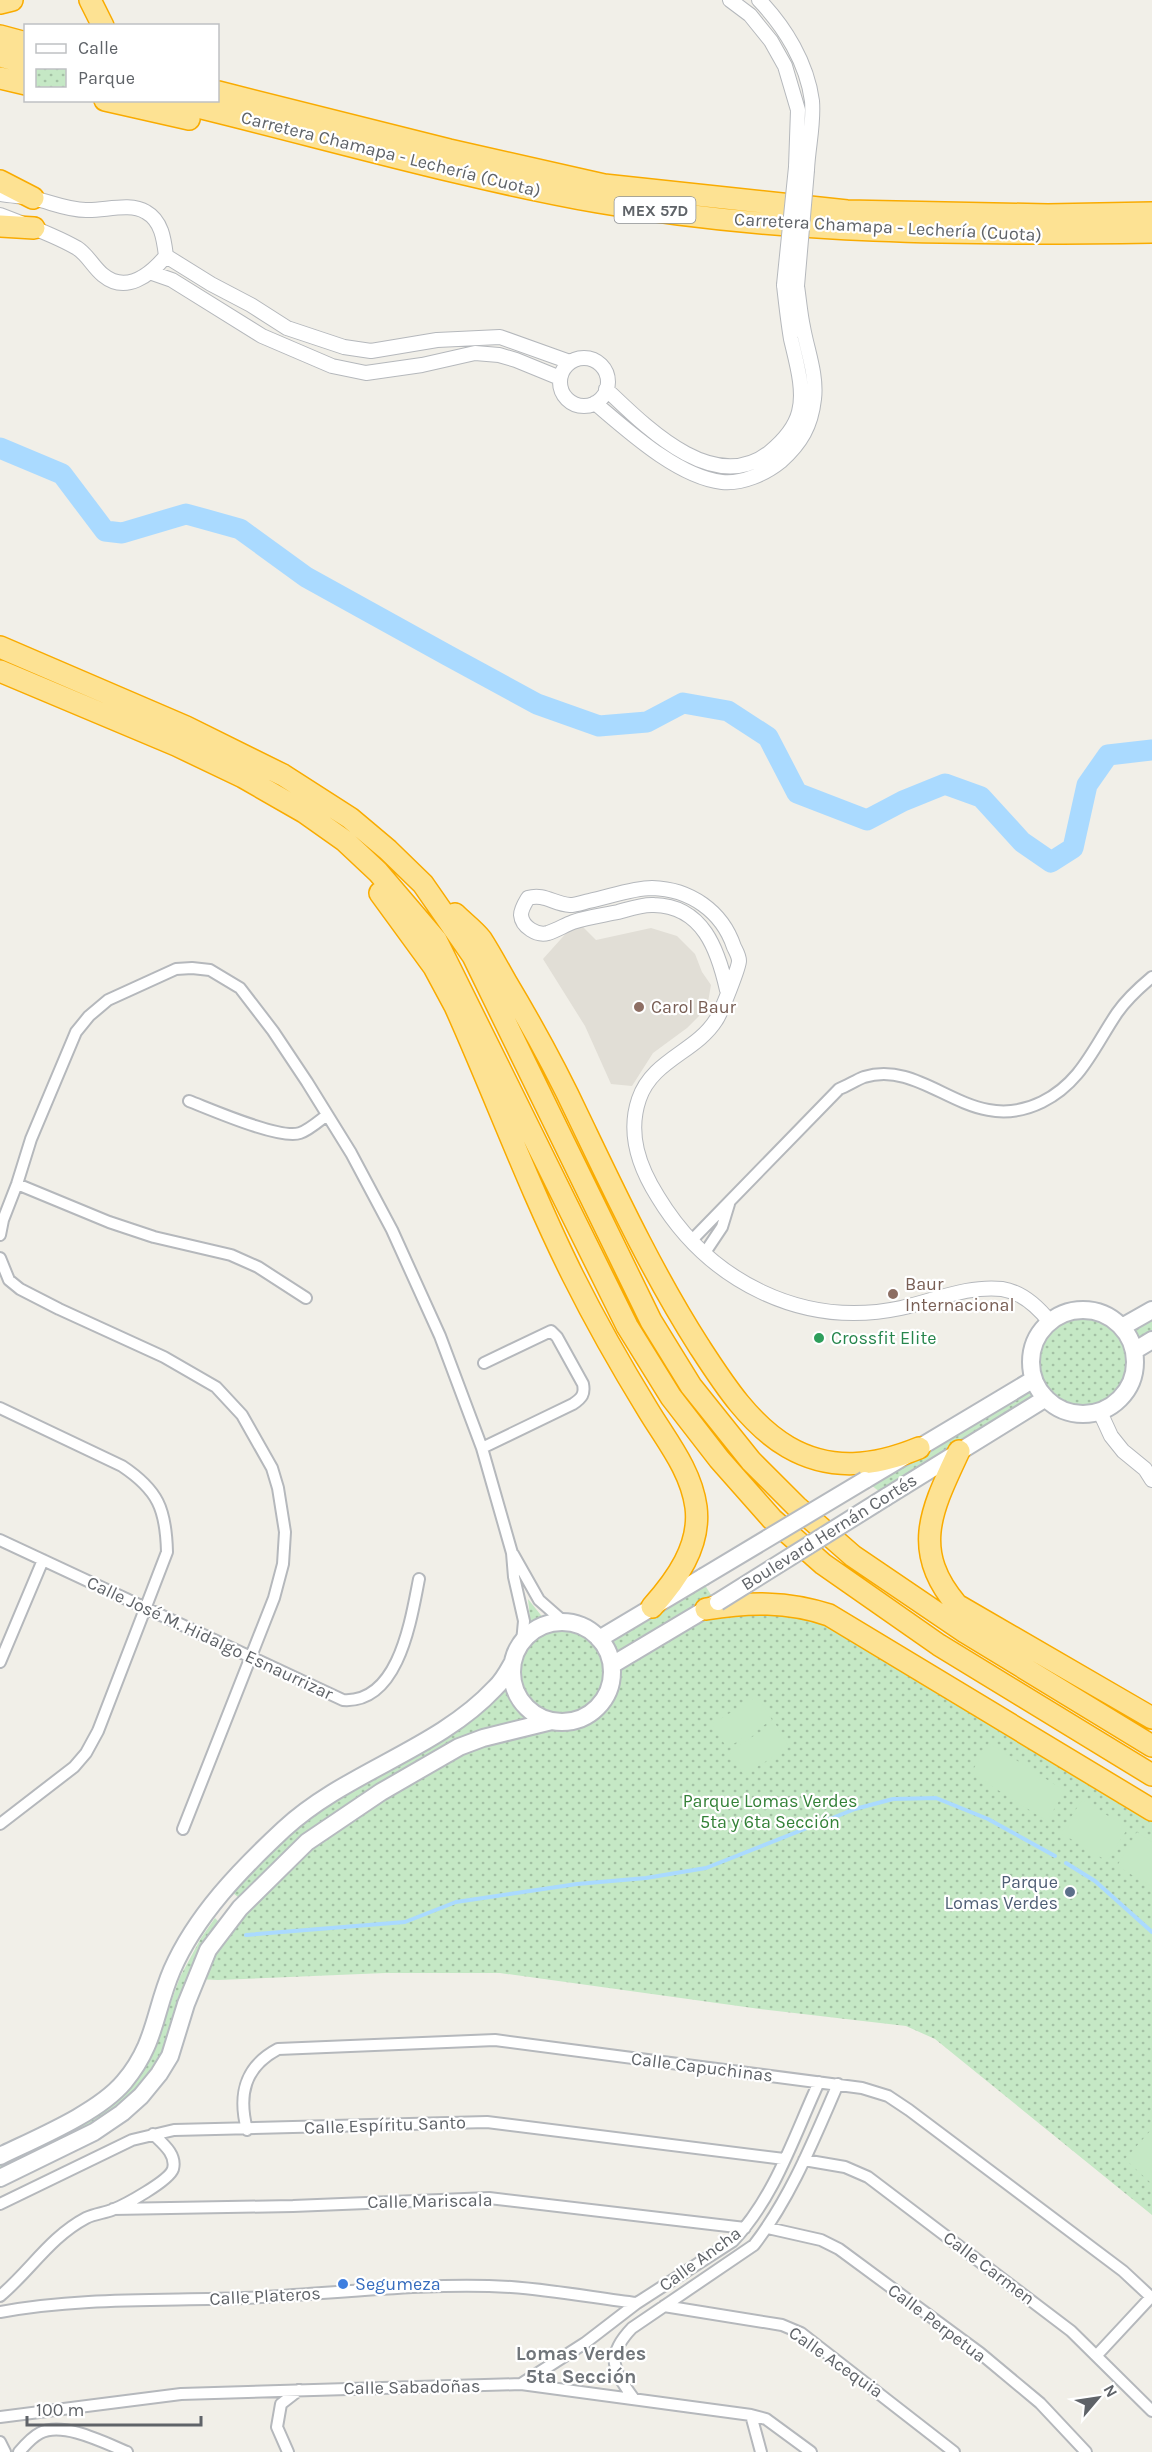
<svg xmlns="http://www.w3.org/2000/svg" width="1152" height="2452" viewBox="0 0 1152 2452" font-family="Karla,sans-serif">
<style>
.education{fill:#e1ded6}
.park{fill:url(#park-dots)}
.pitch{fill:#c5e8c5}
.lines{fill:none;stroke-linecap:round;stroke-linejoin:round}
.stream{stroke:#aadaff;stroke-width:4}
.river{stroke:#aadaff;stroke-width:21}
.minor-casing{stroke:#b5b8bc;stroke-width:14}
.tertiary-casing{stroke:#b5b8bc;stroke-width:16}
.secondary-casing{stroke:#b6babf;stroke-width:20}
.motorway-casing{stroke:#f9ab00;stroke-width:24}
.minor{stroke:#fff;stroke-width:10}
.tertiary{stroke:#fff;stroke-width:14}
.secondary{stroke:#fff;stroke-width:16}
.motorway{stroke:#fde293;stroke-width:21}
.tertiary-bridge-casing{stroke:#b5b8bc;stroke-width:16;stroke-linecap:butt}
.secondary-bridge-casing{stroke:#b6babf;stroke-width:20;stroke-linecap:butt}
.tertiary-bridge{stroke:#fff;stroke-width:14}
.secondary-bridge{stroke:#fff;stroke-width:16}
.education-dot{fill:#8d6e63;stroke:#fff;stroke-width:2}
.leisure-dot{fill:#2e9e5b;stroke:#fff;stroke-width:2}
.service-dot{fill:#5c6f8a;stroke:#fff;stroke-width:2}
.shop-dot{fill:#3f7fe0;stroke:#fff;stroke-width:2}
.labels{text-anchor:middle;dominant-baseline:central;stroke-width:4.5;stroke-linejoin:round;paint-order:stroke}
.shield{fill:#fff;stroke:#8f9295;stroke-width:1.5}
.shield-label{font-size:16px;font-weight:bold;fill:#5f6368}
.street-label{font-size:18px;fill:#5f6368;stroke:#fff}
.education-label{font-size:18px;fill:#785e54;stroke:#fff;text-anchor:start}
.leisure-label{font-size:18px;fill:#27864d;stroke:#fff;text-anchor:start}
.park-label{font-size:18px;fill:#348238;stroke:#fff}
.service-label{font-size:18px;fill:#4e5e75;stroke:#fff;text-anchor:end}
.shop-label{font-size:18px;fill:#366cbe;stroke:#fff;text-anchor:start}
.neighbourhood-label{font-size:20px;font-weight:bold;fill:#70757a;stroke:#fff}
</style>
<defs>
<pattern id="park-dots" width="8" height="8" patternUnits="userSpaceOnUse" patternTransform="scale(1.5)"><rect width="8" height="8" fill="#c5e8c5"/><path d="M2 2h.1M6 6h.1" fill="none" stroke="#a3c0a4" stroke-width="1.8" stroke-linecap="round"/></pattern>
</defs>
<rect width="100%" height="100%" fill="#f1efe8"/>
<!-- education -->
<path class="education" d="M582,926L596,940L651,928L677,936L695,954L702,972L711,985L708,1002L703,1012L687,1028L653,1053L632,1086L611,1084L585,1026L543,959L569,930Z"/>
<!-- park -->
<path class="park" d="M1035 1362a49 49 0 1 1 98 0a49 49 0 1 1-98 0Z
M1152,1314V1339L1135,1350L1124,1327Z
M1033,1380L1044,1398L886,1497L865,1480Z
M703,1582L713,1598L610,1659L600,1641Z
M528,1599L552,1629C570,1628 590,1632 600,1649C608,1662 609,1679 602,1693C574,1750 482,1701 532,1639Z
M794,1606L1152,1810V2215L935,2039L906,2026L760,2009L500,1973H385L218,1980L196,1979L243,1901L233,1893L299,1825L332,1801L427,1745L512,1667C512,1691 520,1707 540,1719L437,1760L552,1724L578,1722L592,1715L604,1703L610,1689L612,1667L706,1610Z
M215,1918L222,1925L168,2052L123,2109L0,2177V2161L75,2124L156,2044L180,1977L201,1938Z"/>
<!-- pitch -->
<path class="pitch" d="M758,1696L772,1720L727,1748L712,1724Z
M775,1723L789,1747L744,1775L729,1751Z
M989,1743L1065,1791L1047,1821L971,1773Z
M1082,1800L1128,1828L1107,1861L1061,1833Z
M1137,1832L1152,1842V1887L1117,1866Z
M1152,2129V2184L1125,2159Z"/>
<g class="lines">
<!-- stream -->
<path class="stream" d="M1066,1863L1095,1881L1152,1932
M246,1935L405,1922L456,1902L577,1884L646,1878L706,1868L855,1809L893,1799L936,1798L988,1819L1055,1856"/>
<!-- river -->
<path class="river" d="M0,448L62,474L105,531L122,533L186,514L240,529L306,577L447,655L537,704L599,726L647,722L683,703L728,711L768,737L797,793L867,820L903,801L945,784L981,797L1022,842L1051,862L1073,848L1087,785L1108,755L1152,750"/>
<!-- minor casing -->
<g class="minor-casing">
<path id="minor" d="M189,1101C210,1109 280,1140 300,1133C309,1130 319,1121 327,1115
M17,1184L109,1222L154,1237L231,1255L258,1267L306,1298
M0,1235L3,1220L17,1184L31,1139L76,1032L89,1016L108,1000L176,969L192,968L210,970L240,988L273,1031L307,1082L351,1153L392,1230L440,1336L482,1448L512,1553L514,1577L524,1621L522,1642
M691,1241L839,1089C847,1086 856,1080 864,1077C927,1058 969,1138 1042,1102C1081,1083 1094,1047 1117,1013C1126,1000 1140,987 1152,977
M704,1254L722,1227L729,1204
M0,1258L9,1280L20,1289L59,1309L164,1357L216,1387L242,1415L272,1468L278,1488L285,1532L283,1564L274,1598L183,1829
M0,1408L122,1466C158,1490 166,1509 167,1552L98,1731L86,1753L74,1767L0,1824
M482,1448L573,1404C582,1398 585,1394 583,1384L557,1337L551,1331L484,1363
M0,1540L343,1700C399,1704 411,1619 419,1579
M513,1554L539,1600L564,1622
M0,1662L43,1560
M247,2130C238,2095 244,2067 278,2049L495,2040L862,2088L888,2096L909,2110L1123,2271L1152,2298
M804,2160L845,2167L868,2177L1071,2331L1152,2411
M0,2204L132,2140L174,2130L487,2122L784,2159
M113,2209L293,2206L489,2198L745,2228
M768,2228L821,2240L839,2249L980,2353L1040,2403L1086,2452
M0,2296C30,2271 50,2237 86,2218C94,2214 104,2213 112,2210C125,2205 169,2181 173,2169C177,2154 162,2143 153,2134
M664,2306L782,2325L801,2333L954,2452
M0,2312C80,2297 163,2301 244,2298C333,2294 423,2282 511,2287C553,2290 596,2298 637,2303
M1097,2355L1151,2297
M521,2384L585,2343L637,2303L733,2241C775,2197 794,2136 819,2082
M634,2399C614,2371 604,2357 632,2328L754,2245C791,2197 814,2139 838,2084
M751,2415L761,2452
M0,2417L181,2394L521,2384L751,2415L766,2419L811,2452
M0,2442L5,2452
M19,2452C25,2445 32,2437 40,2433C63,2421 105,2443 127,2452
M288,2452L277,2427L281,2404L299,2390"/>
</g>
<!-- tertiary casing -->
<g class="tertiary-casing">
<path id="tertiary" d="M730,0L750,15L771,41L785,66L798,110L796,167
M759,0C785,27 807,63 812,101C814,124 808,147 807,170
M0,194C11,196 22,196 32,198C51,202 67,210 86,210C104,211 130,202 146,212C162,221 164,240 166,256C150,275 126,294 103,275C93,267 88,255 77,248C53,234 26,225 0,215
M166,256L211,284L251,305L287,328L344,347L371,351L437,340L500,337L570,362
M152,273L172,280L262,336L332,366L366,373L422,365L475,353L499,355L516,360L560,378
M560 382a24 24 0 1 1 48 0a24 24 0 1 1-48 0Z
M606,389C645,426 714,497 770,452C782,442 795,428 799,412C805,390 796,361 791,339C788,321 786,303 784,285
M595,403C628,431 678,477 722,482C742,484 765,474 781,461C801,443 811,426 814,399C817,375 807,350 803,327C800,313 799,299 797,286
M727,990C718,950 703,906 654,905C643,904 629,909 618,912C604,915 587,917 573,922C565,925 557,930 548,933C537,936 522,927 521,915C521,909 525,903 528,898C544,893 554,904 570,905C576,905 584,902 589,901C609,897 632,888 652,888C690,889 722,911 734,947C736,951 739,956 739,961C739,967 721,1013 716,1020C696,1052 652,1060 639,1099C627,1134 639,1167 658,1197C709,1281 802,1329 901,1308C933,1301 969,1285 1002,1289C1022,1292 1038,1307 1050,1322
M1100,1412L1111,1436L1123,1451L1145,1469L1152,1480"/>
</g>
<!-- secondary casing -->
<g class="secondary-casing">
<path id="secondary" d="M1031 1362a52 52 0 1 1 104 0a52 52 0 1 1-104 0Z
M1122,1327L1152,1310
M1134,1351L1152,1340
M865,1480L1034,1379
M886,1497L1046,1398
M512 1672a50 50 0 1 1 100 0a50 50 0 1 1-100 0Z
M599,1639L703,1577
M612,1665L716,1603
M0,2156C37,2138 98,2113 124,2082C156,2044 154,2012 172,1970C196,1915 241,1869 284,1829C347,1771 437,1750 495,1688C503,1681 508,1671 513,1662
M0,2178L94,2132L122,2113L141,2096L159,2074L170,2056L186,2004L208,1950L240,1908L307,1842L381,1792L459,1747L483,1738L552,1721"/>
</g>
<!-- motorway casing -->
<g class="motorway-casing">
<path id="motorway" d="M90,0L103,26
M0,3L12,0
M0,36L26,43
M0,56L26,63
M0,78L26,84
M218,92L449,150L604,185L847,211L1048,215L1152,213
M105,100L189,119
M169,100C312,134 453,176 598,202C780,234 967,235 1152,232
M0,181L33,198
M0,226L34,228
M0,647L186,727L283,775L350,818L388,850L423,884L473,956L651,1321L691,1386L751,1461L797,1507L853,1556L965,1632L1152,1746
M0,671L176,745L243,777L304,812L345,841L378,872L436,940L627,1326L671,1397L719,1459L772,1519L823,1564L939,1645L1152,1775
M380,893L434,967L455,1006C495,1095 529,1188 573,1276C596,1322 621,1366 648,1410C666,1440 691,1470 696,1507C701,1546 676,1580 652,1607
M455,914C463,922 474,930 481,939C490,953 498,968 506,982C533,1027 557,1071 579,1118C616,1195 653,1274 699,1346C723,1383 749,1424 788,1447C831,1472 875,1466 919,1448
M959,1451C932,1509 910,1550 957,1605L1152,1718
M706,1609C748,1602 787,1601 829,1615L1152,1810"/>
</g>
<!-- minor -->
<use href="#minor" class="minor"/>
<!-- tertiary -->
<use href="#tertiary" class="tertiary"/>
<!-- secondary -->
<use href="#secondary" class="secondary"/>
<!-- motorway -->
<use href="#motorway" class="motorway"/>
<!-- tertiary-bridge casing -->
<g class="tertiary-bridge-casing">
<path id="tertiary-bridge" d="M784,285L796,167
M797,286L807,170"/>
</g>
<!-- secondary-bridge casing -->
<g class="secondary-bridge-casing">
<path id="secondary-bridge" d="M703,1577L865,1480
M718,1602L886,1497"/>
</g>
<!-- tertiary-bridge -->
<use href="#tertiary-bridge" class="tertiary-bridge"/>
<!-- secondary-bridge -->
<use href="#secondary-bridge" class="secondary-bridge"/>
</g>
<!-- markers -->
<g class="education-dot">
<circle cx="639" cy="1007" r="6"/>
<circle cx="893" cy="1294" r="6"/>
</g>
<circle class="leisure-dot" cx="819" cy="1338" r="6"/>
<circle class="service-dot" cx="1070" cy="1892" r="6"/>
<circle class="shop-dot" cx="343" cy="2284" r="6"/>
<g class="labels">
<!-- shield labels -->
<rect class="shield" x="614.5" y="197" width="81" height="26" rx="4.5"/>
<g class="shield-label">
<text x="655" y="210">MEX 57D</text>
</g>
<!-- street labels -->
<g class="street-label">
<text transform="translate(391 154) rotate(14)">Carretera Chamapa - Lechería (Cuota)</text>
<text transform="translate(888 227) rotate(3)">Carretera Chamapa - Lechería (Cuota)</text>
<text transform="translate(829 1532) rotate(-32)">Boulevard Hernán Cortés</text>
<text transform="translate(210 1638) rotate(25)">Calle José M. Hidalgo Esnaurrizar</text>
<text transform="translate(702 2067) rotate(7)">Calle Capuchinas</text>
<text transform="translate(385 2125) rotate(-2)">Calle Espíritu Santo</text>
<text transform="translate(430 2201) rotate(-1)">Calle Mariscala</text>
<text transform="translate(700 2259) rotate(-36)">Calle Ancha</text>
<text transform="translate(989 2268) rotate(37)">Calle Carmen</text>
<text transform="translate(265 2296) rotate(-3)">Calle Plateros</text>
<text transform="translate(937 2323) rotate(37)">Calle Perpetua</text>
<text transform="translate(836 2362) rotate(35)">Calle Acequia</text>
<text transform="translate(412 2387) rotate(-1)">Calle Sabadoñas</text>
</g>
<!-- education labels -->
<g class="education-label">
<text x="651" y="1007">Carol Baur</text>
<text x="905" y="1284">Baur<tspan x="905" dy="21">Internacional</tspan></text>
</g>
<!-- leisure labels -->
<g class="leisure-label">
<text x="831" y="1338">Crossfit Elite</text>
</g>
<!-- park labels -->
<g class="park-label">
<text x="770" y="1801">Parque Lomas Verdes<tspan x="770" dy="21">5ta y 6ta Sección</tspan></text>
</g>
<!-- service labels -->
<g class="service-label">
<text x="1058" y="1882">Parque<tspan x="1058" dy="21">Lomas Verdes</tspan></text>
</g>
<!-- shop labels -->
<g class="shop-label">
<text x="355" y="2284">Segumeza</text>
</g>
<!-- neighbourhood labels -->
<g class="neighbourhood-label">
<text x="581" y="2353">Lomas Verdes<tspan x="581" dy="23">5ta Sección</tspan></text>
</g>
</g>
<!-- legend -->
<rect x="24" y="24" width="195" height="78" fill="#ffffff" stroke="#bfc1c3" stroke-width="1.5"/>
<rect x="36" y="44" width="30" height="9" fill="#ffffff" stroke="#bfc1c3" stroke-width="1.5"/>
<text x="78" y="54" font-size="18" fill="#5f6368">Calle</text>
<rect x="36" y="69" width="30" height="18" fill="url(#park-dots)" stroke="#bfc1c3" stroke-width="1.5"/>
<text x="78" y="84" font-size="18" fill="#5f6368">Parque</text>
<!-- north arrow -->
<g transform="translate(1098 2398) rotate(61)" stroke="#ffffff" stroke-width="4.5" paint-order="stroke">
<path d="M0-4.5L10 22L0 15L-10 22Z" fill="#5f6368"/>
<text y="-9" font-size="16" font-weight="bold" text-anchor="middle" fill="#5f6368">N</text>
</g>
<!-- scale -->
<path d="M27 2416v9h174v-9" fill="none" stroke="#5f6368" stroke-width="3"/>
<text x="36" y="2416" font-size="18" fill="#5f6368" stroke="#ffffff" stroke-width="4.5" paint-order="stroke">100 m</text>
</svg>
